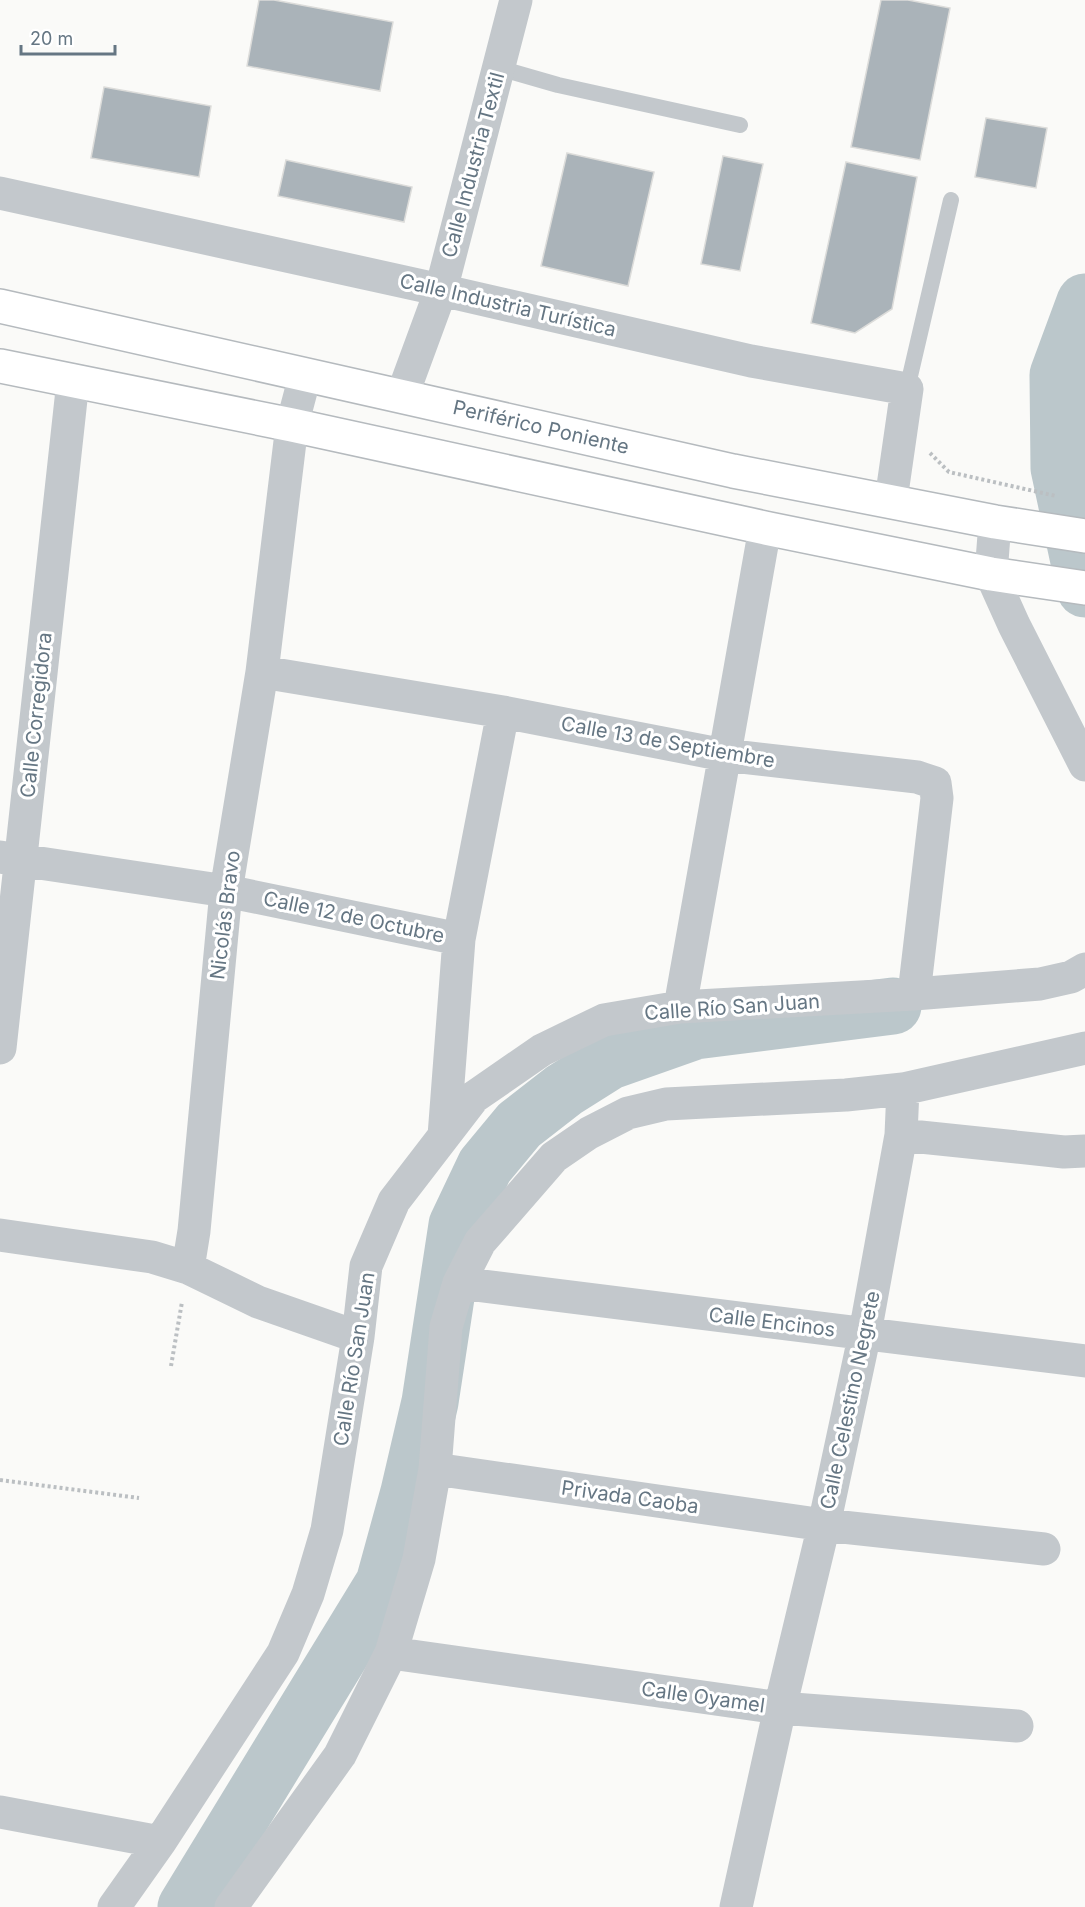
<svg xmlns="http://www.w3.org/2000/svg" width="1085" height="1907" viewBox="0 0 1085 1907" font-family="Inter,sans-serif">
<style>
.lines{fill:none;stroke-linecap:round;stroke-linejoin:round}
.river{stroke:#bbc7cb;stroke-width:57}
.building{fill:#aab3b9;stroke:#dcdcda;stroke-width:1.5}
.primary-casing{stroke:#b5babe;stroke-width:36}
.path{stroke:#bbbfc2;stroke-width:4;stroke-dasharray:3 3;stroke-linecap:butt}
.lane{stroke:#c3c8cc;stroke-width:16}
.street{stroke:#c3c8cc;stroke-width:33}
.primary{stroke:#fff;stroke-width:33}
.labels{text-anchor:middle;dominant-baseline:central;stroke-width:6;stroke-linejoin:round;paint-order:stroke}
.street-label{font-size:20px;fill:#657683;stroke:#fff}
</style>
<rect width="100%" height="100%" fill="#fafaf8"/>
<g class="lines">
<!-- river -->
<path class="river" d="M1085,302L1058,375L1059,468L1085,589
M186,1907L384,1583L409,1492L430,1402L457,1225L485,1166L519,1125L564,1090L610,1061L695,1031L893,1006"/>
</g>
<!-- building -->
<path class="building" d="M259,0H274L393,22L380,91L247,66Z
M881,0H908L950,8L920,160L851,147Z
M104,87L211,106L199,177L91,158Z
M986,118L1047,128L1036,188L975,177Z
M567,153L654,172L628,286L541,266Z
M723,156L763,164L740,271L701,264Z
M286,160L412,187L404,222L278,196Z
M846,162L917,177L892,309L855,333L811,323Z"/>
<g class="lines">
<!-- primary casing -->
<g class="primary-casing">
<path id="primary" d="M0,306L733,471L995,522L1085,536
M0,366L292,425L765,528L991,574L1085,588"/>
</g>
<!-- path -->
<path class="path" d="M930,453L949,472L1056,496
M171,1366L182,1302
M0,1480L139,1498"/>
<!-- lane -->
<path class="lane" d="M499,68L558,85L740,125
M907,389L951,200"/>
<!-- street -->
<path class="street" d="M0,193L441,290L751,361L907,389L891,500
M402,396L441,290L516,0
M995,522L991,574L1014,625L1085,765
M262,672L503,712L724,755L917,777L935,783L937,798L914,994
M0,857L226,891L459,939
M680,1007L765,528
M0,1048L73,381
M901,1135L1064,1152L1085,1151
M444,1136L459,939L503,712
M0,1235L152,1257L188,1268L258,1302L358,1337
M188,1268L194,1231L226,891L262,672L292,425L305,376
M459,1283L1085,1361
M435,1469L824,1525L1044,1549
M391,1653L780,1708L1017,1726
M0,1812L160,1842
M114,1907L160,1842L283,1653L308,1594L327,1530L358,1337L366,1266L394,1201L474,1097L542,1050L604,1020L680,1007L914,994L1040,984L1071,977L1085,969
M231,1907L340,1755L391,1653L419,1559L435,1469L446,1327L459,1283L480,1242L554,1157L589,1133L628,1113L666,1104L846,1095L903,1089L1085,1048
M736,1907L780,1708L824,1525L865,1333L901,1135L903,1089"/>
<!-- primary -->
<use href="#primary" class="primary"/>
</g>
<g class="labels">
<!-- street labels -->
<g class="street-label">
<text transform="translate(473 165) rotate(-75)">Calle Industria Textil</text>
<text transform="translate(508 305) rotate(13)">Calle Industria Turística</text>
<text transform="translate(541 427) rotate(13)">Periférico Poniente</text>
<text transform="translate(36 715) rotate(-84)">Calle Corregidora</text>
<text transform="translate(668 742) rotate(10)">Calle 13 de Septiembre</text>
<text transform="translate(225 915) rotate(-83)">Nicolás Bravo</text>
<text transform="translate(354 917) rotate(12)">Calle 12 de Octubre</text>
<text transform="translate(732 1007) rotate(-4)">Calle Río San Juan</text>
<text transform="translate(772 1322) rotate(7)">Calle Encinos</text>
<text transform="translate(354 1359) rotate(-81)">Calle Río San Juan</text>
<text transform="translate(850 1400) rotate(-78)">Calle Celestino Negrete</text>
<text transform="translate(630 1497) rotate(8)">Privada Caoba</text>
<text transform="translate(703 1697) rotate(8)">Calle Oyamel</text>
</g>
</g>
<!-- scale -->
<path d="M21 45v9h94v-9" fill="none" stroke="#657683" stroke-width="3"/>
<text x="30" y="45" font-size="18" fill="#657683" stroke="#ffffff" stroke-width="4.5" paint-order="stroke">20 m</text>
</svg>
